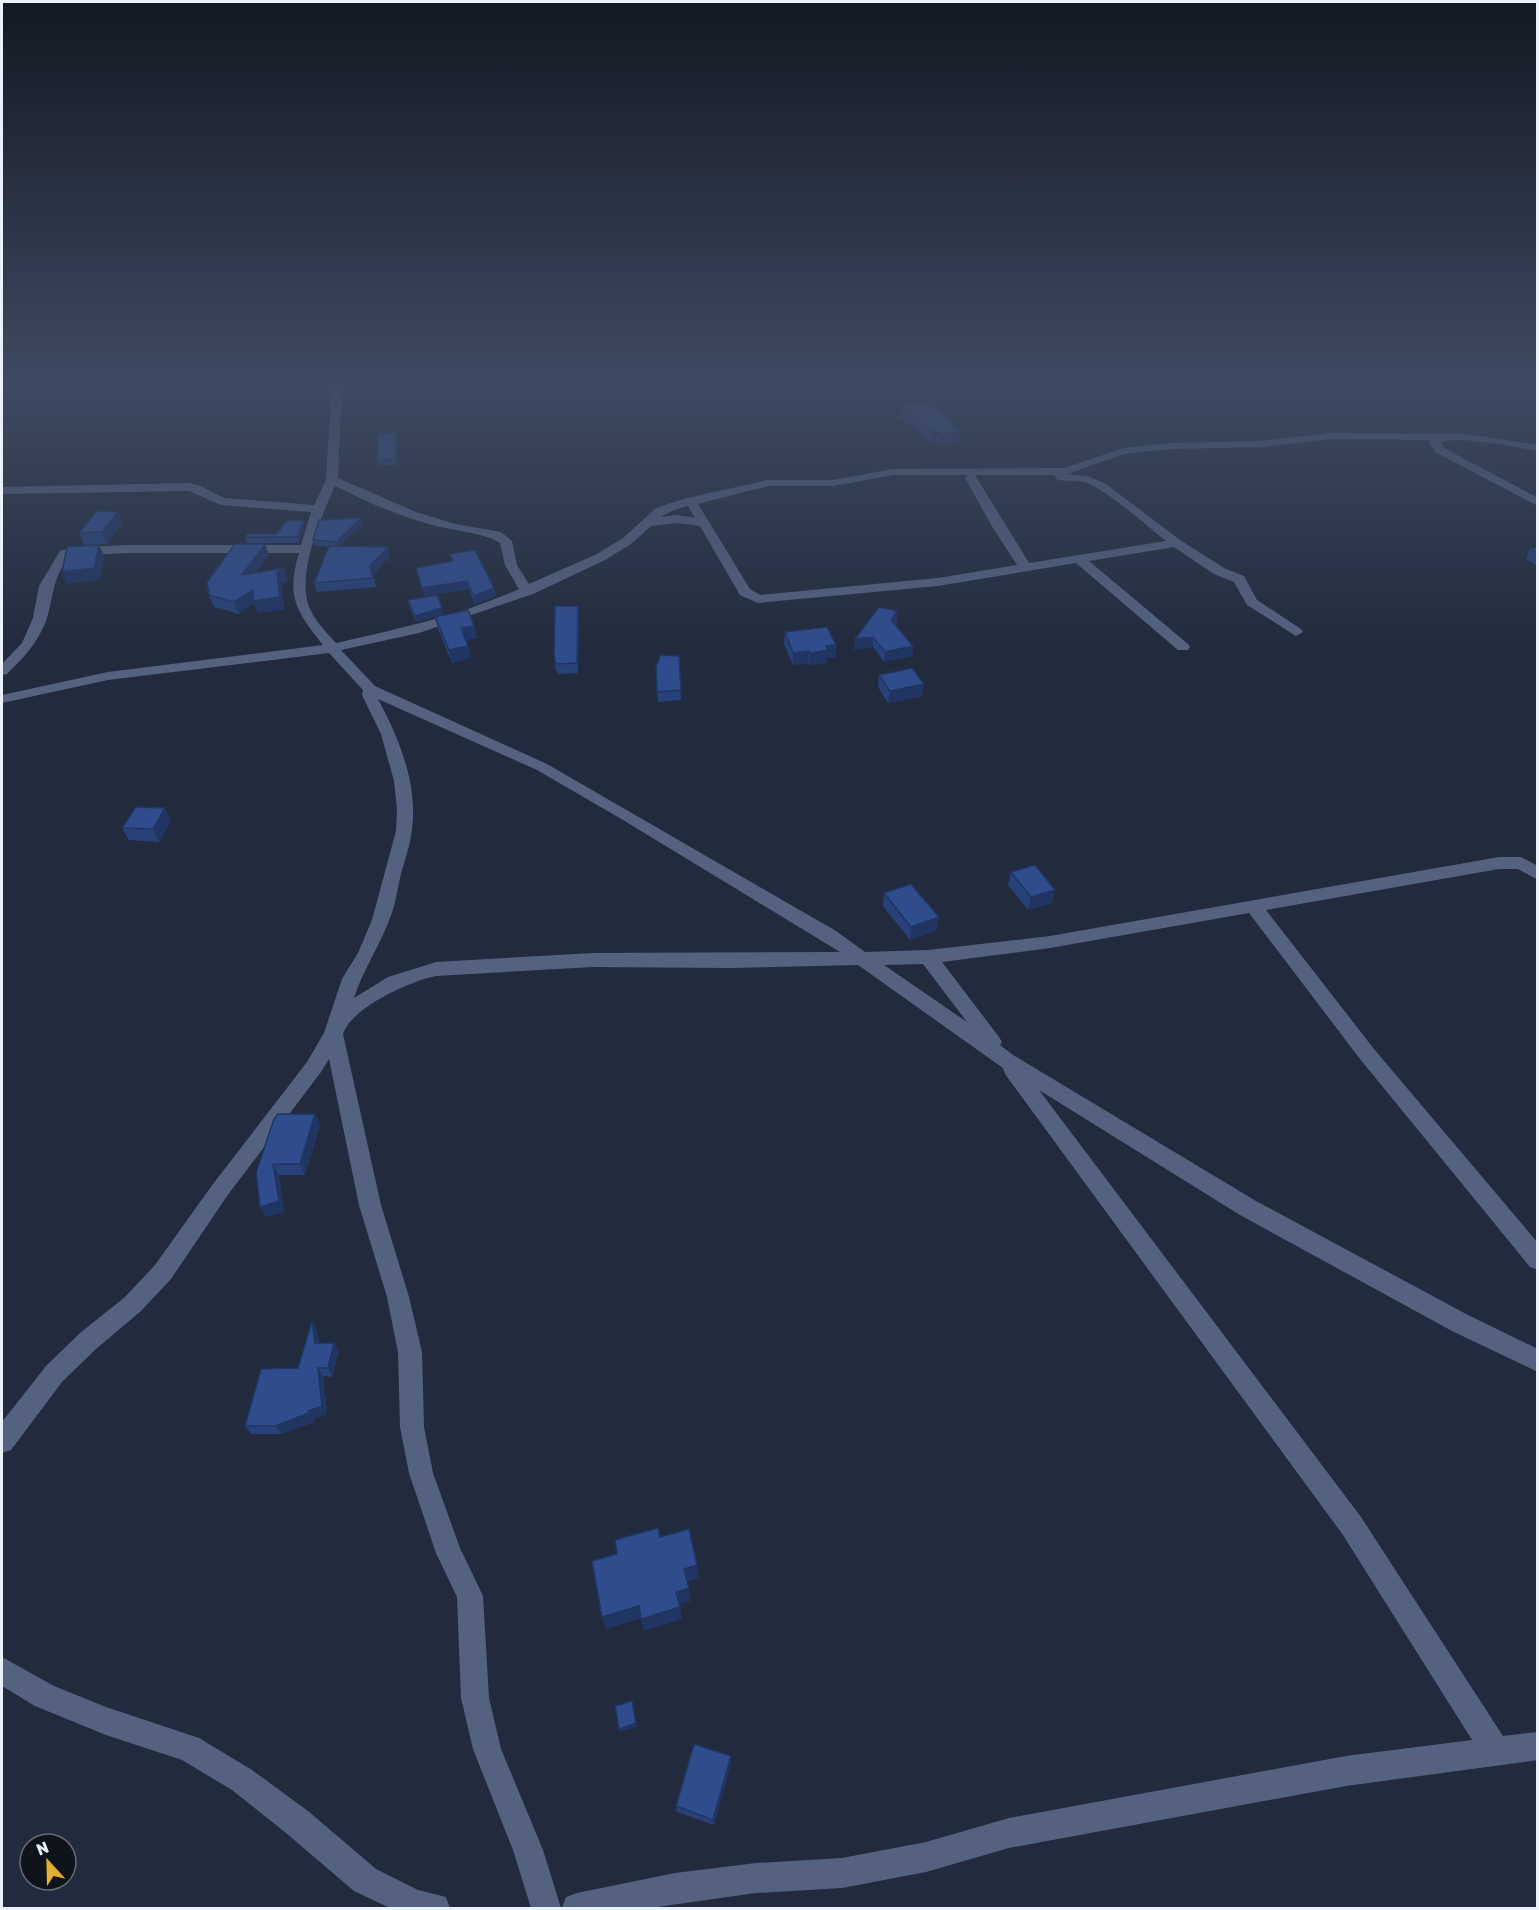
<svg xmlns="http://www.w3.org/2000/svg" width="1539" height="1910" viewBox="0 0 1539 1910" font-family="Rubik,sans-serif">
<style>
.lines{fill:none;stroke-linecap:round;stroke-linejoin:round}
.minor{fill:#546280;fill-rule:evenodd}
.wall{fill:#284179}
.shaded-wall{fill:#213563}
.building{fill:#2f4c8d;stroke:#213563;stroke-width:1.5}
</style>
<rect width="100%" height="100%" fill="#222b3d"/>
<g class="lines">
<!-- minor -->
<path class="minor" d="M332,380H342L338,478L416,512L455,524L501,532L512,541L517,565L529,584L597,554L623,538L656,508L687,498L768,480H833L893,469L1064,468L1124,448L1170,443L1262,441L1330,433L1466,434L1538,445V451C1519,448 1454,434 1441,443L1444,448L1538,498V506L1435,452L1429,442L1431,440L1330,439L1262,447L1170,449L1124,454L1067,474L1087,476L1106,484L1180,540L1224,568L1244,576L1257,600L1301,629L1303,632L1296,636L1247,605L1234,582L1214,574L1174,547L1089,561L1188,644L1190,647L1188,650H1178L1076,563L938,586L758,603L740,595L700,526L677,523L651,526L631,544L605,560L533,594L419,633L341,650L375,686L547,764L836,931L865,952L928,950L1050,936L1499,857H1521L1538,866V880L1518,869H1499L1266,910L1374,1049L1538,1243V1270L1530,1267L1360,1059L1249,913L1050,948L942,962L999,1037L1002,1042L1000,1045L1013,1055L1256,1201L1468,1315L1538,1349V1372L1452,1331L1240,1215L1039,1090L1361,1517L1503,1736L1538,1732V1760L1346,1786L1009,1848L926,1872L842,1888L756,1893L650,1908H562L566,1897L577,1893L675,1873L756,1863L842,1858L926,1842L1009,1818L1346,1756L1472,1740L1343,1535L1005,1074L1003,1068L858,965L730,968L593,967L436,976C410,981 351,1008 343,1034L381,1205L409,1297L422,1352L424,1427L433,1473L460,1548L483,1596L489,1698L501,1749L543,1850L561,1908H531L513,1850L473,1749L461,1698L457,1597L436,1553L409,1473L400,1427L398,1352L387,1297L359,1205L329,1059L321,1072L227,1196L171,1279L141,1311L96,1349L62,1382L11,1450L2,1453V1422L46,1366L80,1333L125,1297L155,1265L213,1184L307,1062L324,1033L342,979L358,953L372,920L396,831L397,809L394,781L381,734L362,695L363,690L329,653L108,680L2,703V695L108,672L323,645C296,611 286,597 299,553H127L71,556C52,574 54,598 46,621C36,645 25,656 7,674L2,675V664L22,643L33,618L39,586L60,551L69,548L127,545H301L311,512L221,505L189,491L2,494V487L189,483L201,486L224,498L314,505L326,480ZM893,475H967L965,478L993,528L1017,565L938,578L760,595L750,589L698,504L768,486H833ZM975,475H1055L1056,479C1065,482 1075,480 1084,482C1105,488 1147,526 1166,541L1029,563ZM335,486C365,501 396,515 429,524C448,530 486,533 500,543L505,565L519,589C461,615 398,629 336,643C326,632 313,619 308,604C298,570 321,517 335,486ZM688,506L695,518L677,515L660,517L674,510ZM378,699L537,770L623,820L840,952L593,953L436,962L388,977L354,998C362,972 378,949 388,923C395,908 397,891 401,874C405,860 410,845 412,830C418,784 399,738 378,699ZM923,964L967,1022L884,965Z
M2,1657L54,1686L106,1707L199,1738L252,1770L308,1811L376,1869L418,1890L446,1897L450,1908H390L354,1891L286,1833L232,1790L182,1760L106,1735L35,1706L2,1686Z"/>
</g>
<!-- wall -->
<path class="wall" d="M901,406L961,431L960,442L939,446L935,442L931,443L900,417Z
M397,438V465H379L377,459Z
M118,512L122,523L107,544L84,545L79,533Z
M303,520L304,526L299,543H247L245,537L277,534Z
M363,524L340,546L390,556L373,575L376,587L317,592L314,583L329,547L314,545L313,540Z
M265,544L269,555L256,572L288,580L281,585L284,609L258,613L254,603L239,614L214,607L209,595Z
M1538,547V566L1526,559L1530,549Z
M450,554L494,588L496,596L475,604L469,589L424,596L416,568L452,562Z
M408,600L443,614L416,622L409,606Z
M579,616L578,673L558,674L555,667L554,656Z
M435,617L474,626L477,638L466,640L468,646L471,658L452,663L438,629Z
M897,622L895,624L913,646L912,656L884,662L873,647L854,650Z
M785,632L836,645L835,658H827V663L809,665L808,663L793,665L784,644Z
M679,656L681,700L658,702L657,692L658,663Z
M879,675L922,696L888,703L878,687Z
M171,821L159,842L129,840L122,828Z
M1011,872L1052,903L1028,910L1008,885Z
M884,893L937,930L910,940L883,906Z
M315,1114L320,1125L305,1175H279L284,1212L266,1217L260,1207L256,1173Z
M312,1321L317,1330L319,1343H334L339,1352L332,1377L323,1376L327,1414L314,1419V1422L281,1434H251L245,1426L298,1368Z
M731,1756V1763L714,1825L677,1812L676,1806Z"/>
<!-- shaded-wall -->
<path class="shaded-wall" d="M936,431L935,442L931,443L932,432Z
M961,431L960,442L939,446L940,435Z
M396,432L397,438V465L396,460Z
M118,512L122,523L107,544L102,532Z
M361,518L363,524L338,548L336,542Z
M303,520L304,526L299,543L298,537Z
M265,544L269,555L246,587L242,575Z
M99,545L104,556L100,580L67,584L62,572Z
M388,547L390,556L372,575L370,566Z
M284,568L288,580L281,585L284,609L258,613L254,603L239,614L234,602Z
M467,581L469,589L424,596L422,588Z
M494,588L496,596L475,604L474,596Z
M578,606L579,616L578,673L577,663Z
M442,608L443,614L416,622L415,616Z
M897,611V622L890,630L891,620Z
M474,626L477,638L463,641L461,628Z
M873,637V647L854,650L855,639Z
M836,645L835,658H827V663L809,665L810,653L826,646Z
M468,646L471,658L452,663L449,650Z
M913,646L912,656L884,662L885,652Z
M809,651L808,663L793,665V653Z
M924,684L922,696L888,703L890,691Z
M165,808L171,821L159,842L153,829Z
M1055,890L1052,903L1028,910L1031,897Z
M939,917L937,930L910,940L911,927Z
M315,1114L320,1125L305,1175L300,1164Z
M273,1164L279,1175L284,1212L266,1217L260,1207Z
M312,1321L317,1330L320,1351L315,1343Z
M334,1343L339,1352L332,1377L328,1368Z
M318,1368L323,1376L327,1414L314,1419V1422L281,1434L275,1426L308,1411Z
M697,1565L699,1578L686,1582L684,1569Z
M689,1588L691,1601L679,1604L676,1592Z
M639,1606L642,1618L606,1629L602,1617Z
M680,1607L682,1619L644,1631L641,1619Z
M632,1701L637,1727L620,1732L619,1729Z
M731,1756V1763L714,1825L713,1820Z"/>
<!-- building -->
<path class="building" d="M923,401L928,405L931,404L961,431L940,435L936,431L932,432L901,406Z
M396,432V460L377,459L378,434Z
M97,511L118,512L102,532L79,533Z
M361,518L336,542L313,540L319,520Z
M303,520L298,537H245L247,534H277L286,521Z
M235,544H265L242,575L284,568L277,573L280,597L254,601L253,590L234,602L209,595L207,582Z
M99,545L94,568L62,572L67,547Z
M329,546L388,547L370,566L373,578L314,583Z
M1538,547V553L1530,549Z
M475,550L494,588L474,596L467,581L422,588L416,568L453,561L450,554Z
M437,595L442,608L415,616L408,600Z
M555,606H578L577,663L556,664L554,656Z
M879,607L897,611L891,620L913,646L885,652L873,637L855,639Z
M468,610L474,626L461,628L468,646L449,650L435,617Z
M827,627L836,645L826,646L828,650L810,653L809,651L793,653L785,632Z
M660,655L679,656L681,690L657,692L656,663H658Z
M912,668L924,684L890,691L879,675Z
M136,807L165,808L153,829L122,828Z
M1035,865L1055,890L1031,897L1011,872Z
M911,884L939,917L911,927L884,893Z
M278,1114H315L300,1164H273L279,1201L260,1207L256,1173L274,1119Z
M312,1321L315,1343H334L328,1368H318L322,1406L308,1411L309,1413L275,1426H245L261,1369L298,1368Z
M658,1528L660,1537L689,1529L697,1565L684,1569L689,1588L676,1592L680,1607L641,1619L639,1606L602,1617L592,1561L617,1554L615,1540Z
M632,1701L636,1723L619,1729L615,1706Z
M694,1744L731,1756L713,1820L676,1806Z"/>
<!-- sky -->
<linearGradient id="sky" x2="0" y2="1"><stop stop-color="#131822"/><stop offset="0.59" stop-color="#3e4a62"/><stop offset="1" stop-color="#3e4a62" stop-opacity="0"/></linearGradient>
<rect width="1539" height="647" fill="url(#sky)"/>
<!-- border -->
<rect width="1539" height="1910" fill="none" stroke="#eaf1fd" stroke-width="6"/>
<!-- north arrow -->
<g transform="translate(48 1862) rotate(338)"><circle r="28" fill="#0f131c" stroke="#676c76" stroke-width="1.5"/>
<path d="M0-4.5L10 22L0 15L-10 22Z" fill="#e3ae34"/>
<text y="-9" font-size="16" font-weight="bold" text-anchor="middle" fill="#eaf1fd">N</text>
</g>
</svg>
